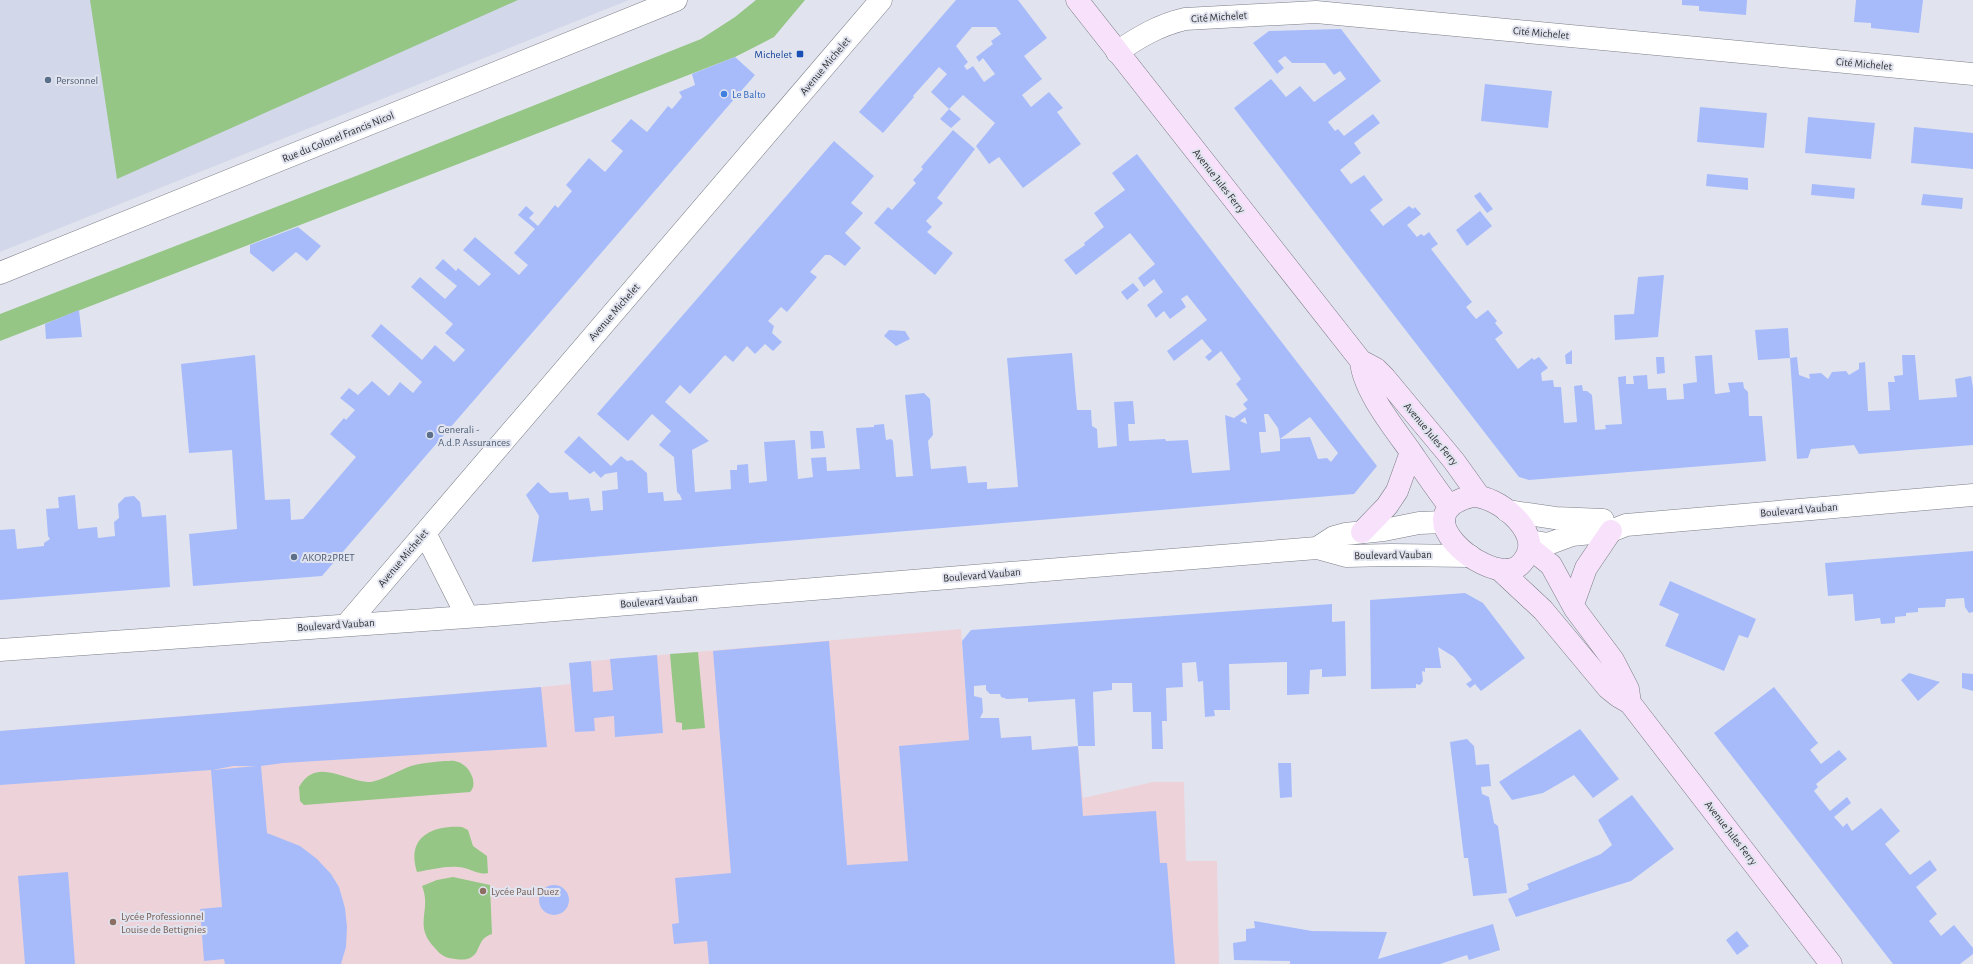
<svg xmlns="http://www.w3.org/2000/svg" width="1973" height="964" viewBox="0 0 1973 964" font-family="'Alegreya Sans',sans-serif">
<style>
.built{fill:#d2d8e9}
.education{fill:#edd3d9}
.green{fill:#95c685}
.building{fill:#a7bbfb;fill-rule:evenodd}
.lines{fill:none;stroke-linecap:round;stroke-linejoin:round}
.minor-casing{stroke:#7b7e87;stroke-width:23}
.secondary-casing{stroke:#7b7e87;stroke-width:23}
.minor{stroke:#fff;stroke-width:22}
.secondary{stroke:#f8e2fb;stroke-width:22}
.transit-dot{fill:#1a4fb4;stroke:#e1e4ef;stroke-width:1.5}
.service-dot{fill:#5c6f8a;stroke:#e1e4ef;stroke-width:1.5}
.shop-dot{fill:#3f7fe0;stroke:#e1e4ef;stroke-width:1.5}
.education-dot{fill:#8d6e63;stroke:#e1e4ef;stroke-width:1.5}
.labels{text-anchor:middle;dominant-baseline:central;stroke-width:4;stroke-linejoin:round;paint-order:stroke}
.street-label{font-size:11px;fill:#303135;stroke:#e1e4ef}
.transit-label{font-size:11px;fill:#164399;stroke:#e1e4ef;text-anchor:end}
.service-label{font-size:11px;fill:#4e5e75;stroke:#e1e4ef;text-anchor:start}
.shop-label{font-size:11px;fill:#366cbe;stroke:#e1e4ef;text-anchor:start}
.education-label{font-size:11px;fill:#785e54;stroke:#e1e4ef;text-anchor:start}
</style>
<rect width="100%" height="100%" fill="#e1e4ef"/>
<!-- built -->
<path class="built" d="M0,0H629L0,252Z"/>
<!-- education -->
<path class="education" d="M961,629L969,740L1031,736L1032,750L1078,746L1083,798L1153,782H1184L1186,861H1217L1219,964H0V731L541,687L571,684L569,663Z"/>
<!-- green -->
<path class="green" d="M90,0H518L117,179Z
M756,0H805L774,37L735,57L0,341V314L356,176L701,39L735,17Z
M698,652L705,728L682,730V723L676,722L670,654Z
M445,761C449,761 454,760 458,762C469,765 479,783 470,792L304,805L300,801L299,787C316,757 343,780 368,782C377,783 402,769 411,766C422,763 433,762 445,761Z
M462,827L468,830L473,846L487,856L488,873C479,876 468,867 458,867C443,866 431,870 417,872C406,838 431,825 462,827Z
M453,877L490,885L492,934C476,939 482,952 470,958C464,961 455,959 449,958C442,956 438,952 434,947C413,925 432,910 422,886L437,880Z"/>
<!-- building -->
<path class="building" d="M956,0H1018L1047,38L1024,56L1042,79L1022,95L1031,107L1049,92L1063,108L1057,112L1081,144L1023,188L999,157L989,164L976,146L995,123L963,95L949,109L931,92L947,74L939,67L913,96L914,97L883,133L859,112ZM972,27H996L1001,34L991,41L993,44L976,57L979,62L983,58L995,74L984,82L973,66L967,70L964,66L968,62L956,46Z
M1682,0H1747L1746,15L1699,11V6L1682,5Z
M1856,0H1923L1919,33L1871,28V23L1854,22Z
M1341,29L1381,81L1328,122L1335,131L1338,129L1344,136L1373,114L1380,123L1354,143L1361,153L1340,170L1351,184L1364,175L1383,200L1370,210L1383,226L1409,206L1413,209L1415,207L1421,214L1407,225L1417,237L1421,234L1424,236L1429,232L1438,244L1431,249L1472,302L1466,307L1476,319L1488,310L1497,321L1495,323L1503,333L1495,339L1518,369L1532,358L1534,360L1539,357L1548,368L1541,373L1542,381L1553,380L1554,387H1561L1564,423L1577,422L1574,386L1582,385L1583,391H1587L1592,395L1595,430L1606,429L1605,425L1622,424L1618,377L1626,376V384H1634L1633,376L1647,375L1648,389L1666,388L1667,400L1684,399L1683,384L1697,382L1695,356L1712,355L1715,394L1730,392L1728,383L1743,382L1744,388L1748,392L1749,416H1762L1766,461L1529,480L1519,477L1234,108L1271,79L1286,97L1300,86L1314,102L1346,79L1340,71L1334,75L1325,63H1292L1285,56L1278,61L1284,68L1277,74L1253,43L1269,31Z
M735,57L755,75L322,576L193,586L189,534L237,529L232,450L189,453L181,364L255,355L265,500L290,499L291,520L303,519L356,457L330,434L344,418L346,420L355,410L340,398L349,388L358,395L372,381L389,396L400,382L413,393L422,382L371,336L381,324L422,360L435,345L454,362L465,350L445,333L453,324L411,287L420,277L445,299L457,286L435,268L443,259L456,271L458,268L479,286L491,274L463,250L475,237L519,275L528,265L514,253L535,229L518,215L526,206L534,213L529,218L538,226L555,205L558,208L572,191L566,185L589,158L605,172L623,151L611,141L631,119L647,132L668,106L672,109L682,97L679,92L695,85L692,74Z
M1485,84L1552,91L1548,128L1481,121Z
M1700,107L1767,113L1764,148L1697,142Z
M949,109L961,119L951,128L940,119Z
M1808,117L1875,123L1871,159L1805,153Z
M1914,127L1973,133V169L1911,163Z
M953,130L975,149L937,198L943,203L926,221L932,227L927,232L953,253L935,275L874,223L888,207L892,210L916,183L913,180L923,169L921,167Z
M834,141L874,176L851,203L863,213L845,233L861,248L845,266L830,255H825L810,272L817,277L787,312L781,307L768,321L774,326L772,333L782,342L773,351L765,344L755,354L747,346L733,362L725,355L690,394L680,385L665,402L709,441L692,450L695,492L731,489L730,470H737V465L748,464L749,483L767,481L764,442L795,440L798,479L813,477L811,458L826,457L827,471L860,469L856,428L874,427V425L884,424L886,440L891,439L893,441L896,477L913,476L905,395L924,393L930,399L933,435L928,441L931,469L966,466L968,483L987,482V489L1018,487L1007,358L1072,353L1077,410H1091L1092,426L1097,429L1098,448L1117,446L1114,402L1133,401L1135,424H1128L1129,441L1165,439L1166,441L1188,440L1192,473L1230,470L1225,415L1234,418L1247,409L1243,404L1248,400L1236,384L1241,379L1221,351L1209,361L1205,357L1212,351L1202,339L1174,361L1167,351L1207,320L1187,295L1181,299L1186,307L1170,319L1164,311L1156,318L1147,305L1163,292L1154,279L1144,287L1138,278L1155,264L1130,233L1076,275L1064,260L1085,245L1084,243L1104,227L1094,213L1125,190L1112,173L1137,154L1377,466L1354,494L532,562L539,516L526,495L538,482L550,493L568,492L569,500L589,498L591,511L603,510L602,491L618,489L617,472L605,474L601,478L594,471L590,474L564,452L579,436L611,466L621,456L627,461L632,460L647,473L648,493L663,492L664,501L682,500L680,495L677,492L674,457L659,445L671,431L652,414L628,441L597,414ZM1264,414H1268L1278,428L1280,439L1310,417L1338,453L1331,462L1327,458L1318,459L1310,437L1280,439V451L1261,453L1259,432H1266ZM1245,417L1247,424L1240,421Z
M1707,174L1748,178V190L1706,186Z
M1812,184L1855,188L1854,199L1811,195Z
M1480,192L1493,209L1487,213L1474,196Z
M1923,194L1963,198L1962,209L1921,205Z
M1480,211L1492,226L1467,246L1456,230Z
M298,227L321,246L307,261L296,252L273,272L250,253V245Z
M1664,275L1658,337L1615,340L1614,315L1634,314L1638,277Z
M1133,283L1139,290L1127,300L1121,292Z
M79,310L82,337L46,339L45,324Z
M1788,328L1790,358L1758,360L1755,330Z
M889,330L905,331L910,339L896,346L884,336Z
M1572,350V364H1566L1565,355Z
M1902,355H1915L1919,400L1957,397L1955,379L1971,376L1973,388V445L1859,454L1854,445L1834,447L1811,449L1808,458L1797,459L1790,358L1797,357L1799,375L1810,379L1809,374L1821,373L1828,379L1832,372L1846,371L1849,375L1859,369V363L1865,362L1868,411L1890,410L1888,382H1895L1894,376L1903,375Z
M1656,357H1664L1665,373L1657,374Z
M810,431H823L825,448L811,449Z
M75,495L78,529L97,527L98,538L115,536L114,522L119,518L118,504L125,497L134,496L140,502L142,517L166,515L170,587L0,600V530L15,529L17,549L44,546V543L50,539L48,536L46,509L59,508L58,497Z
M1973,551V612L1969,613L1965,607L1964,598L1946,599L1945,607L1918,608V612L1906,613V616L1895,617V623L1881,624L1880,618L1855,621L1853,594L1828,596L1825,563Z
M1670,581L1756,619L1748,638L1739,635L1724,671L1665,646L1679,614L1659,605Z
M1465,593L1483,603L1525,658L1481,691L1475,684L1470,688L1466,684L1472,680L1454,657L1438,647L1441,668H1425V672L1422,671L1423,681L1420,685L1416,684V688L1371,689L1370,600Z
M1332,604V622L1345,621L1346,676L1322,677V669L1310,670L1309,694L1287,695V662L1229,664L1230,710H1214L1215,716L1205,717L1203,681L1198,682L1196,662L1182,663L1183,687L1166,688L1167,721H1162L1163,749H1152L1151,712H1133L1132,683H1112V690L1093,692L1095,746H1078L1075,699L1028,702V698L1007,699L1001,697L1000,694H990L986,690V685L974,686V696L982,698L983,712L980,718H999L1001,738L1031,736L1032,750L1078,746L1083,816L1156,811L1160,863H1167L1175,964H709L707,941L674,944L672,924L679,923L675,878L731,873L713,651L829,641L847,865L908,861L899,746L969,740L962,641L971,630Z
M657,655L663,733L615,737L614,716L594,718L595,731L575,732L569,663L591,661L593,692L613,690L610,659Z
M1909,673L1940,682L1918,701L1901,680Z
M1962,673L1973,674V691L1962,688Z
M541,687L547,747L283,763L261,766L267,833L300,846L317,859L331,874L339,887L345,908L347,927L346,947L341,964H225L224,959L204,961L200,909L222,907L211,770L0,785V731ZM233,766H257L213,770Z
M1774,687L1818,743L1810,750L1821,764L1839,750L1847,759L1816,784L1818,787L1814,791L1830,811L1847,797L1851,803L1834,817L1843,827L1847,823L1852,831L1881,808L1900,831L1885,844L1910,875L1930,860L1937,870L1916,887L1937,914L1929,921L1941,936L1954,925L1973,948V954L1960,964H1893L1714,733Z
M1580,729L1619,779L1593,798L1574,775L1543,793L1512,800L1499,782Z
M1467,739L1474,746L1476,765L1489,764L1491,786L1481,787L1482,794L1489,797L1494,823L1498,826L1507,893L1473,896L1468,858H1464L1450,742Z
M1278,763H1291L1292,797L1280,798Z
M1632,795L1674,849L1631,881L1516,917L1508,899L1529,889L1527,884L1601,854L1612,845L1598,820Z
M68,872L75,964H25L18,876Z
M539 900a15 15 0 1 1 30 0a15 15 0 1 1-30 0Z
M1254,921L1312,931L1387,932L1378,959L1493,924L1500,950L1469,960L1467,955L1440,964H1290V961L1234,960L1233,943L1246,941V929L1255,928Z
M1737,931L1749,946L1737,955L1726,940Z"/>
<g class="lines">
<!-- minor casing -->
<g class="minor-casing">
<path id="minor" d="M1117,52C1139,37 1159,25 1185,19L1316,12L1973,74
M0,273L676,0
M1507,511L1555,518L1603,520
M425,533L467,616
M1530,541L1548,544L1572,535L1611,531L1626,525L1973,495
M1317,548L1334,537L1345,534L1384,530L1419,523L1444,522
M347,624L881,0
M0,650L495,615L1317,548L1346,556L1391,555L1470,556"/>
</g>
<!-- secondary casing -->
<g class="secondary-casing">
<path id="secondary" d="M1077,0L1361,361L1376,369L1385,378L1454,461L1479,496
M1361,361C1363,390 1394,428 1411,452C1424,471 1436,489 1450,507
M1472,496C1496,495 1542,531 1526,557C1523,562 1518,568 1512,569C1482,578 1402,514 1472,496Z
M1362,532L1387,506L1397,491L1411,452
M1530,548L1551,565L1575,609L1613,660L1628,689L1630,703
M1499,569L1543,610L1608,688L1618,696L1630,703L1831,964
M1573,604L1586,568L1611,531"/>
</g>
<!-- minor -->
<use href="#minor" class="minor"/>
<!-- secondary -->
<use href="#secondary" class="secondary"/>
</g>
<!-- markers -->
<rect class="transit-dot" x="796" y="50" width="8" height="8" rx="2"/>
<g class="service-dot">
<circle cx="48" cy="80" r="4"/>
<circle cx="430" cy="435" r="4"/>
<circle cx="294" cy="557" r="4"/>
</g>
<circle class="shop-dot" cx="724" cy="94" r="4"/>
<g class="education-dot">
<circle cx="483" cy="891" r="4"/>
<circle cx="113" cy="922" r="4"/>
</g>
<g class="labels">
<!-- street labels -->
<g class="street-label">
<text transform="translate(1219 17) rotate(-4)">Cité Michelet</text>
<text transform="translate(1541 33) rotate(5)">Cité Michelet</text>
<text transform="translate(1864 64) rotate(5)">Cité Michelet</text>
<text transform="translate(825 66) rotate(-50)">Avenue Michelet</text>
<text transform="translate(338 137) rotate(-22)">Rue du Colonel Francis Nicol</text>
<text transform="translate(1219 181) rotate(52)">Avenue Jules Ferry</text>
<text transform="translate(614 312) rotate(-49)">Avenue Michelet</text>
<text transform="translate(1431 434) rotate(50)">Avenue Jules Ferry</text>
<text transform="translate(1799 510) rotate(-5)">Boulevard Vauban</text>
<text transform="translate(1393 555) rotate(-1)">Boulevard Vauban</text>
<text transform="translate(403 558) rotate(-50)">Avenue Michelet</text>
<text transform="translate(982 575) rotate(-5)">Boulevard Vauban</text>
<text transform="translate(659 601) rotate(-5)">Boulevard Vauban</text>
<text transform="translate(336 625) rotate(-4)">Boulevard Vauban</text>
<text transform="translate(1731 833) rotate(52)">Avenue Jules Ferry</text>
</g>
<!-- transit labels -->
<g class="transit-label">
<text x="792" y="54">Michelet</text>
</g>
<!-- service labels -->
<g class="service-label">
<text x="56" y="80">Personnel</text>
<text x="438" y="429">Generali -<tspan x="438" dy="13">A.d.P. Assurances</tspan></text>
<text x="302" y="557">AKOR2PRET</text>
</g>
<!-- shop labels -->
<g class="shop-label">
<text x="732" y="94">Le Balto</text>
</g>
<!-- education labels -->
<g class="education-label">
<text x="491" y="891">Lycée Paul Duez</text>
<text x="121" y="916">Lycée Professionnel<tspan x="121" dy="13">Louise de Bettignies</tspan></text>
</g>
</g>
</svg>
